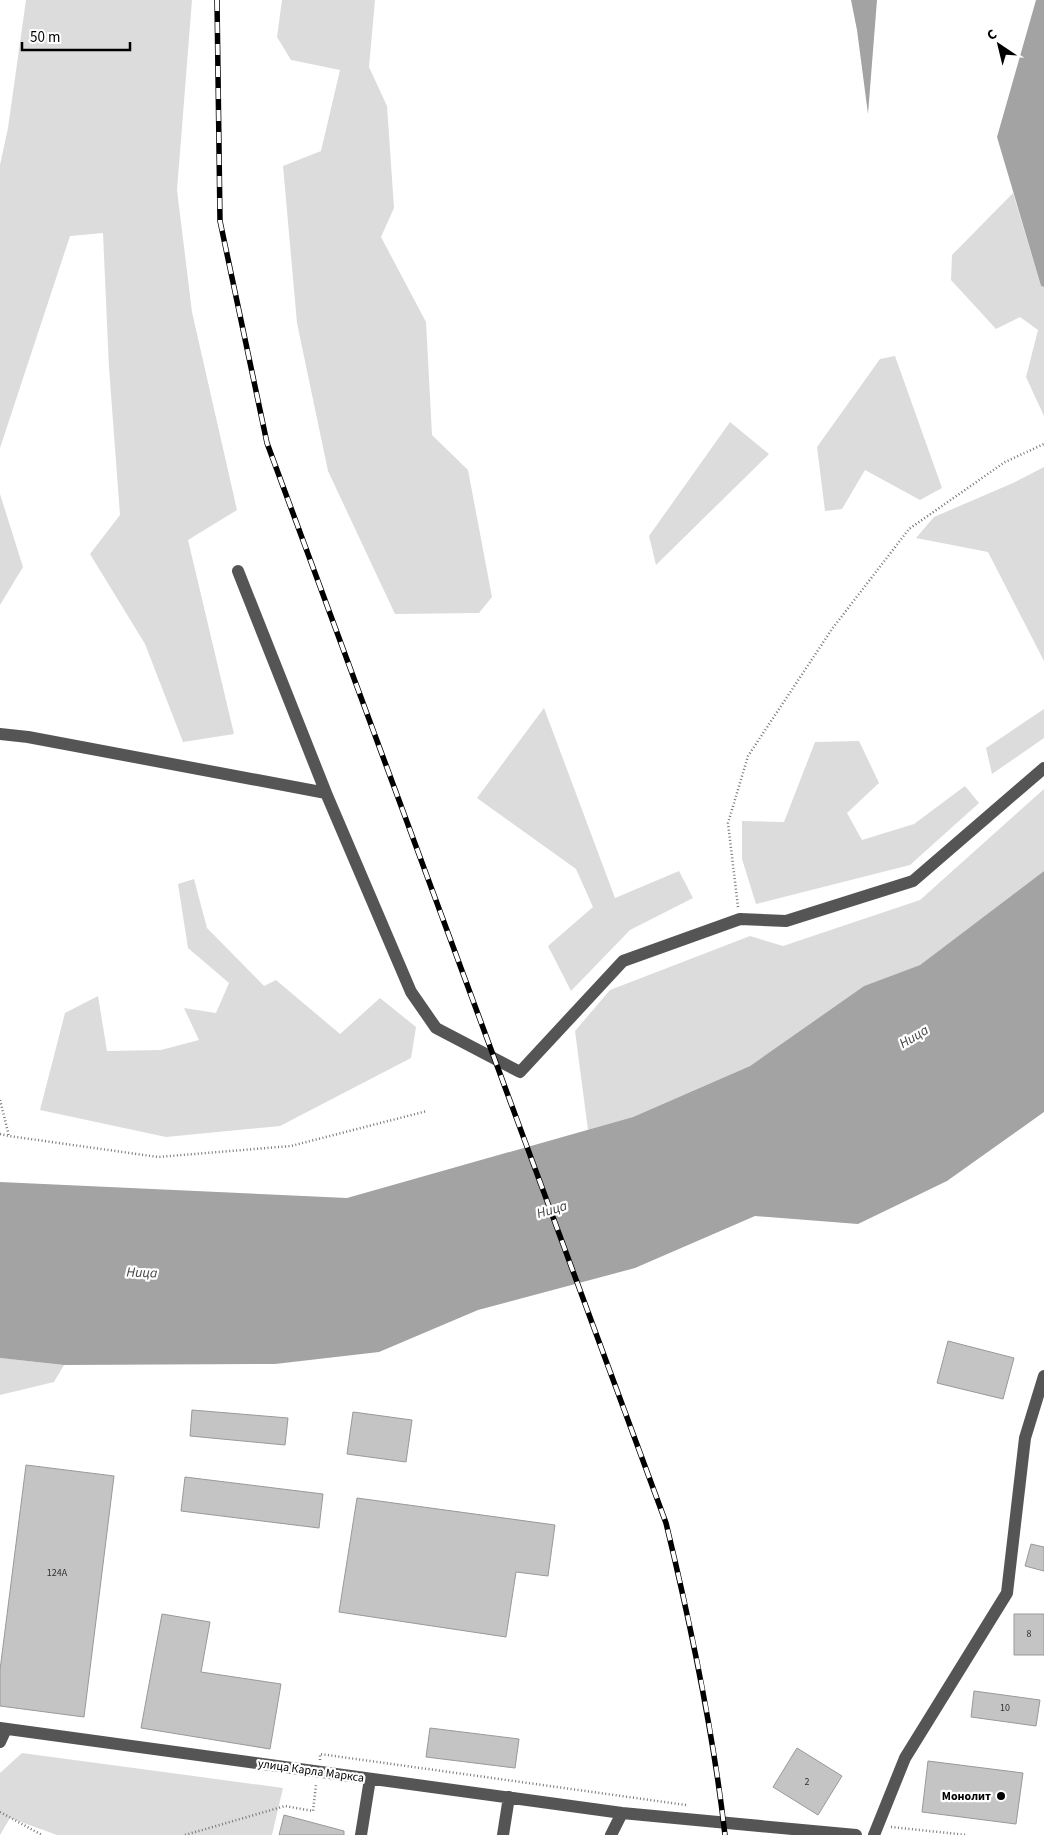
<svg xmlns="http://www.w3.org/2000/svg" width="1044" height="1835" viewBox="0 0 1044 1835" font-family="'Source Sans 3',sans-serif">
<style>
.green{fill:#dcdcdc}
.water{fill:#a3a3a3}
.building{fill:#c4c4c4;stroke:#999}
.lines{fill:none;stroke-linecap:round;stroke-linejoin:round}
.path{stroke:#777;stroke-width:2.5;stroke-dasharray:1 2.5;stroke-linecap:butt}
.minor{stroke:#555;stroke-width:12}
.rail-casing{stroke:#000;stroke-width:5.5}
.rail{stroke:#fff;stroke-width:4;stroke-dasharray:11;stroke-linecap:butt}
.poi-dot{fill:#000;stroke:#fff;stroke-width:2}
.labels{text-anchor:middle;dominant-baseline:central;stroke-width:4.5;stroke-linejoin:round;paint-order:stroke}
.number-label{font-size:10px;fill:#313131}
.street-label{font-size:12px;fill:#000;stroke:#fff}
.poi-label{font-size:12px;font-weight:bold;fill:#000;stroke:#fff;text-anchor:end}
.water-label{font-size:14px;font-style:italic;fill:#444;stroke:#fff}
</style>
<rect width="100%" height="100%" fill="#fff"/>
<!-- green -->
<path class="green" d="M26,0H192L177,190L192,312L237,510L188,540L234,734L183,742L145,644L90,554L120,515L109,368L103,233L70,236L0,448V165L8,128Z
M282,0H375L369,67L387,106L394,208L381,237L426,322L432,435L468,470L492,597L479,613L395,614L328,471L297,323L283,166L321,151L340,70L291,60L277,37Z
M1013,193L1041,286L1044,287V416L1026,377L1038,330L1020,317L996,329L951,280L952,255Z
M895,356L942,488L920,500L865,470L842,509L825,511L817,447L880,359Z
M730,422L769,454L656,565L649,536Z
M1044,467V661L988,552L916,538L934,517L1013,483Z
M0,494L23,567L0,605Z
M544,708L615,898L679,871L693,898L630,930L571,991L548,946L593,907L576,869L477,798Z
M1044,709V738L992,774L986,748Z
M859,741L879,783L847,813L862,840L914,824L965,786L979,803L910,865L756,904L742,859V821L784,822L815,742Z
M1044,789V871L920,965L864,986L750,1066L633,1117L588,1130L575,1031L610,990L750,936L783,946L920,900Z
M194,879L207,928L264,986L276,980L340,1034L380,998L416,1027L411,1058L280,1126L166,1137L40,1110L65,1013L98,996L107,1051L161,1050L199,1040L184,1008L216,1013L229,983L188,948L178,884Z
M0,1358L64,1365L54,1382L0,1395Z
M22,1753L283,1788L272,1835H57L10,1818L0,1835V1773Z"/>
<!-- water -->
<path class="water" d="M851,0H877L868,114L857,30Z
M1036,0H1044V287L1041,286L997,137Z
M1044,871V1112L947,1181L858,1224L755,1216L635,1268L478,1310L379,1352L275,1364L64,1365L0,1358V1182L347,1198L633,1117L750,1066L864,986L920,965Z"/>
<!-- building -->
<path class="building" d="M948,1341L1014,1358L1003,1399L937,1383Z
M192,1410L288,1418L285,1445L190,1436Z
M353,1412L412,1420L406,1462L347,1454Z
M26,1465L114,1476L84,1717L0,1706V1670Z
M185,1477L323,1494L319,1528L181,1511Z
M357,1498L555,1525L548,1576L516,1572L506,1637L339,1612Z
M1031,1544L1044,1547V1571L1025,1566Z
M162,1614L210,1622L201,1672L281,1684L270,1749L141,1728Z
M1014,1614H1044V1655H1014Z
M974,1691L1040,1700L1036,1726L971,1717Z
M430,1728L519,1739L515,1768L426,1757Z
M797,1748L842,1776L818,1815L773,1787Z
M928,1761L1023,1773L1016,1824L922,1812Z
M284,1815L344,1831V1835H279Z"/>
<g class="lines">
<!-- path -->
<path class="path" d="M738,907L728,823L748,756L832,629L909,529L1005,462L1044,444
M0,1100L9,1136L158,1157L291,1146L427,1111
M0,1134L9,1136
M320,1760V1754L686,1805
M0,1812L42,1835
M891,1827L967,1835
M185,1835L285,1806L313,1811L316,1785"/>
<!-- minor -->
<path class="minor" d="M238,571L326,793
M0,734L28,737L326,793L411,992L436,1028L520,1072L623,961L740,919L786,921L913,881L1044,768
M0,1728L622,1813L856,1835
M0,1742L6,1729
M361,1835L370,1779
M503,1835L509,1797
M611,1835L622,1813
M874,1835L905,1758L1007,1593L1025,1438L1044,1376"/>
<!-- rail casing -->
<g class="rail-casing">
<path id="rail" d="M217,0L220,221L267,443L666,1523C691,1626 713,1729 725,1835"/>
</g>
<!-- rail -->
<use href="#rail" class="rail"/>
</g>
<!-- markers -->
<circle class="poi-dot" cx="1001" cy="1796" r="5"/>
<g class="labels">
<!-- number labels -->
<g class="number-label">
<text x="57" y="1573">124А</text>
<text x="1029" y="1634">8</text>
<text x="1005" y="1708">10</text>
<text x="807" y="1782">2</text>
</g>
<!-- street labels -->
<g class="street-label">
<text transform="translate(311 1771) rotate(8)">улица Карла Маркса</text>
</g>
<!-- poi labels -->
<g class="poi-label">
<text x="991" y="1796">Монолит</text>
</g>
<!-- water labels -->
<g class="water-label">
<text transform="translate(914 1037) rotate(-31)">Ница</text>
<text transform="translate(552 1210) rotate(-17)">Ница</text>
<text transform="translate(142 1273) rotate(2)">Ница</text>
</g>
</g>
<!-- north arrow -->
<g transform="translate(999 45) rotate(325)" stroke="#ffffff" stroke-width="4" paint-order="stroke">
<path d="M0-4L9 19L0 12L-9 19Z" fill="#000000"/>
<text y="-8" font-size="14" font-weight="bold" text-anchor="middle" fill="#000000">С</text>
</g>
<!-- scale -->
<path d="M22 42v8h108v-8" fill="none" stroke="#000000" stroke-width="2.5"/>
<text x="30" y="42" font-size="15" fill="#000000" stroke="#ffffff" stroke-width="4" paint-order="stroke">50 m</text>
</svg>
